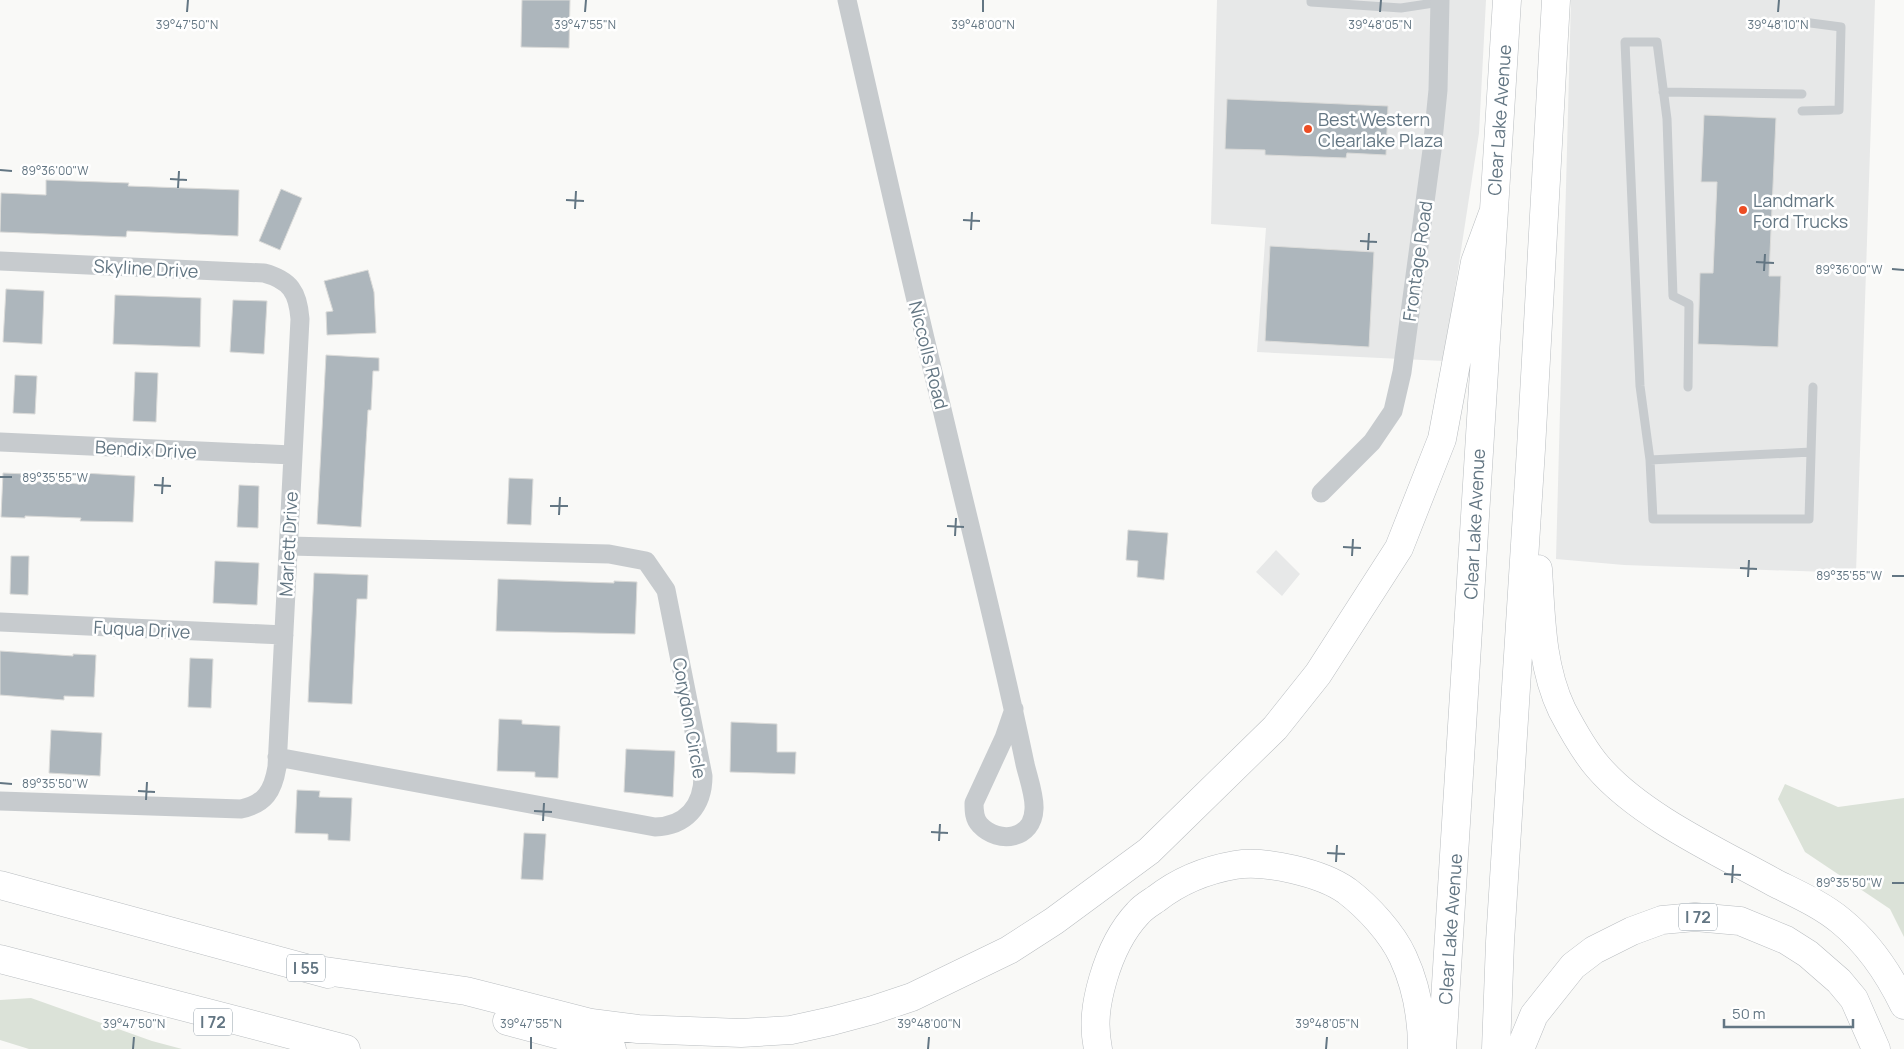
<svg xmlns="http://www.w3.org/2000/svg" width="1904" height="1049" viewBox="0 0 1904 1049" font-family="Manrope,sans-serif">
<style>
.built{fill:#e7e8e8}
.green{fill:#dbe2d8}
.building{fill:#adb6bc;stroke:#dbdbd9}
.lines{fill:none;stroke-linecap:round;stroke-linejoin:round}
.highway-casing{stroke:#b9bdc0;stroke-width:29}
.lane{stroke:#c7cbce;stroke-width:9}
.street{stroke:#c7cbce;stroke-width:19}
.highway{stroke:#fff;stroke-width:28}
.ticks{fill:none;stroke:#637683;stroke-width:2}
.poi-dot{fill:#ec4d24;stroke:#fff;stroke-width:2}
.labels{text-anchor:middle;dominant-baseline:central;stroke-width:5;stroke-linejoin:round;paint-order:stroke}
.shield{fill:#fff;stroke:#929fa8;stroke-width:1}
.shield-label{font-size:16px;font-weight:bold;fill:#637683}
.poi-label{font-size:18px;fill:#637683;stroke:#fff;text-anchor:start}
.street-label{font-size:18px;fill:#637683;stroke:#fff}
.ticks-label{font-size:12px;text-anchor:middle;fill:#637683;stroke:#fff;stroke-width:5;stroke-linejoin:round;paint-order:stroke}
</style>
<rect width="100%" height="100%" fill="#f9f9f7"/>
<!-- built -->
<path class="built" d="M1217,0H1486L1479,133L1444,361L1257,352L1266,228L1211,224Z
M1571,0H1875L1856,573L1624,565L1556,559Z
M1276,550L1300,574L1282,596L1256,572Z"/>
<!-- green -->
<path class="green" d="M1785,784L1838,807L1904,798V937L1890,909L1805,852L1778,799Z
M31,998L152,1041L182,1049H29L0,1040V1000Z"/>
<!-- building -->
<path class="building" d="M522,0H570L569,48L521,47Z
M1227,99L1388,106L1386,155L1347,153L1346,158L1265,155V150L1225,149Z
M1704,115L1776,118L1769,276H1781L1778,347L1698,344L1700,273H1713L1717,182H1701Z
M46,180L129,183L128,186L239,190L238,236L127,231L126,237L0,232L1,193L46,195Z
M281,189L302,198L280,250L259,241Z
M1270,246L1374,252L1369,347L1265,341Z
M368,270L374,292L376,333L327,335L326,312L333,311L324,281Z
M6,289L44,291L42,344L3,342Z
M115,295L201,298L200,347L113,344Z
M233,300L267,301L264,354L230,352Z
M326,355L379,358V371H373L371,410H368L361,527L317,524Z
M135,372L158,373L156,422L133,421Z
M15,375L37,376L35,414L13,413Z
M3,473L26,474V481L82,484L83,473L135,476L133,522L80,521L81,518L25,516V518L1,517Z
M509,478L533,479L531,525L507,524Z
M239,485L259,486L258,528L237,527Z
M1128,530L1168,533L1164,580L1137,577L1138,561L1126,560Z
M11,556H29L28,595L10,594Z
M215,561L259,563L257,605L213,603Z
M314,573L368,575L367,599H357L352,704L308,702Z
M498,579L614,583V581L637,582L635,634L496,631Z
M0,651L73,656V654L96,655L94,697L64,696V700L0,695Z
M190,658L213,659L211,708L188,707Z
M499,719L522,720V724L560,726L558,778L535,777V772L497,771Z
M731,722L777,724V752H796L795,774L730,772Z
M51,730L102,733L100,776L49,773Z
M626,749L675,751L673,797L624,792Z
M297,790L320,791L319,797L352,798L350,841L328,840V834L295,833Z
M524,833L546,834L543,880L521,879Z"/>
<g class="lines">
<!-- highway casing -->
<g class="highway-casing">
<path id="highway" d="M1538,569C1541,616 1541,666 1562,710C1572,729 1584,751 1598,767C1640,816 1719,852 1775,883C1797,894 1822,905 1841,921C1868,943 1889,974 1904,1005
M0,885L328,974
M0,959L346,1049
M311,969L466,991L591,1023L638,1029L741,1033L791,1030L832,1021L873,1010L912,997L1009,950L1054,921L1149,851L1275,728L1318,674L1399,548L1442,439L1475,262L1493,213
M507,1021L612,1049
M1098,1049C1093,1024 1096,1003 1103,979C1110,955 1121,931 1138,913C1143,907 1150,903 1156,899C1179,881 1206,870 1235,865C1266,860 1322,873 1347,891C1368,907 1392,933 1403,957C1416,985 1422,1019 1422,1049
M1442,1049L1507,0
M1496,1049L1500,942L1531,449L1556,0
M1520,1049L1534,1015L1573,966L1594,950L1632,931L1662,920L1695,917L1740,921L1786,940L1808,954L1839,981L1854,999L1876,1049"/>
</g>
<!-- lane -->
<path class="lane" d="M1311,0V2L1401,8L1440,2
M1663,92L1802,94
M1802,111L1839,110L1841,27L1803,22
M1688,387L1689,304L1673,296L1667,119L1657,42H1625L1640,386L1650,460L1653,519H1809L1813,387
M1650,460L1811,452"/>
<!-- street -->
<path class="street" d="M847,0C878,135 908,270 941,405C969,524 1000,643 1025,764C1028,777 1035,796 1034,809C1033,839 999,845 980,825C974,819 974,811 974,803L1004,738L1014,709
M0,261L264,273C290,280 298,292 300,319L277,767C273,791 265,804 241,809L0,801
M0,442L292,455
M1321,493L1372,442L1393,411L1402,372L1432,150L1438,90L1440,0
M0,622L284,635
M277,757L655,827C686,826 703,806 703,776L666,590L646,561L609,554L289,546"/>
<!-- highway -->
<use href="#highway" class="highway"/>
</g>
<!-- ticks -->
<path class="ticks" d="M187,12L188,0M585,12L586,0M983,12V0M1380,12L1381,0M1778,12L1779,0M0,170L12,171M170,179L187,180M178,188L179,171M566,200L584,201M575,209L576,191M963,220L980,221M971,230L972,212M1360,241L1377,242M1368,250L1369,233M1756,262L1774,263M1892,269L1904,270M1764,271L1765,254M0,477H12M154,485L171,486M162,494L163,477M550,506H568M559,515L560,497M947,526L964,527M955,536L956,518M1343,547L1361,548M1352,556L1353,539M1740,568L1757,569M1892,576H1904M1748,577L1749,560M0,783L12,784M138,791L155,792M146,800L147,782M534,811L552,812M543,821L544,803M931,832L948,833M939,841L940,824M1327,853L1345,854M1336,862L1337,845M1724,874L1741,875M1732,883L1733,865M1892,883H1904M133,1049L134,1037M531,1049V1037M928,1049L929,1037M1326,1049L1327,1037"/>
<!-- markers -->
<g class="poi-dot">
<circle cx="1308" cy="129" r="5"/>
<circle cx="1743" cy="210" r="5"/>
</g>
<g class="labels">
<!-- shield labels -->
<g class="shield">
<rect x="1679" y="903.5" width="38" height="27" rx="4"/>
<rect x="287" y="954.5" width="38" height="27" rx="4"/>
<rect x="194" y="1008.5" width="38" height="27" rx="4"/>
</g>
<g class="shield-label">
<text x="1698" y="917">I 72</text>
<text x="306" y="968">I 55</text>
<text x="213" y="1022">I 72</text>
</g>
<!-- poi labels -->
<g class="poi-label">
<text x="1318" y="119">Best Western<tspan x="1318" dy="21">Clearlake Plaza</tspan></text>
<text x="1753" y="200">Landmark<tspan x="1753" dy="21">Ford Trucks</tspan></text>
</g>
<!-- street labels -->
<g class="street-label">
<text transform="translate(1499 120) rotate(-86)">Clear Lake Avenue</text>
<text transform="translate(1417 261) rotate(-82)">Frontage Road</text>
<text transform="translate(146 268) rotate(3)">Skyline Drive</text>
<text transform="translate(929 355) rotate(76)">Niccolls Road</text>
<text transform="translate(146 449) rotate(3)">Bendix Drive</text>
<text transform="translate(1474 524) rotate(-87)">Clear Lake Avenue</text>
<text transform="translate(288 544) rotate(-87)">Marlett Drive</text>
<text transform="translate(142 629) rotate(3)">Fuqua Drive</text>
<text transform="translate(690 718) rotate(80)">Corydon Circle</text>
<text transform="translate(1450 929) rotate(-86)">Clear Lake Avenue</text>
</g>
</g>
<g class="ticks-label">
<text x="187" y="29">39°47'50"N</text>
<text x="585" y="29">39°47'55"N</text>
<text x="983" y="29">39°48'00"N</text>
<text x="1380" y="29">39°48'05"N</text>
<text x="1778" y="29">39°48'10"N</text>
<text x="55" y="175">89°36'00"W</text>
<text x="1849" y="274">89°36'00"W</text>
<text x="55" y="482">89°35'55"W</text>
<text x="1849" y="580">89°35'55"W</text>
<text x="55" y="788">89°35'50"W</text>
<text x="1849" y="887">89°35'50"W</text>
<text x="134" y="1028">39°47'50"N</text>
<text x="531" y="1028">39°47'55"N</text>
<text x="929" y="1028">39°48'00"N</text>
<text x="1327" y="1028">39°48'05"N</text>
</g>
<!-- scale -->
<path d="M1724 1019v8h129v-8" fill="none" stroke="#637683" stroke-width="2.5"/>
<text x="1732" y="1019" font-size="15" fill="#637683" stroke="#ffffff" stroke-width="4" paint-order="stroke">50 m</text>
</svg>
